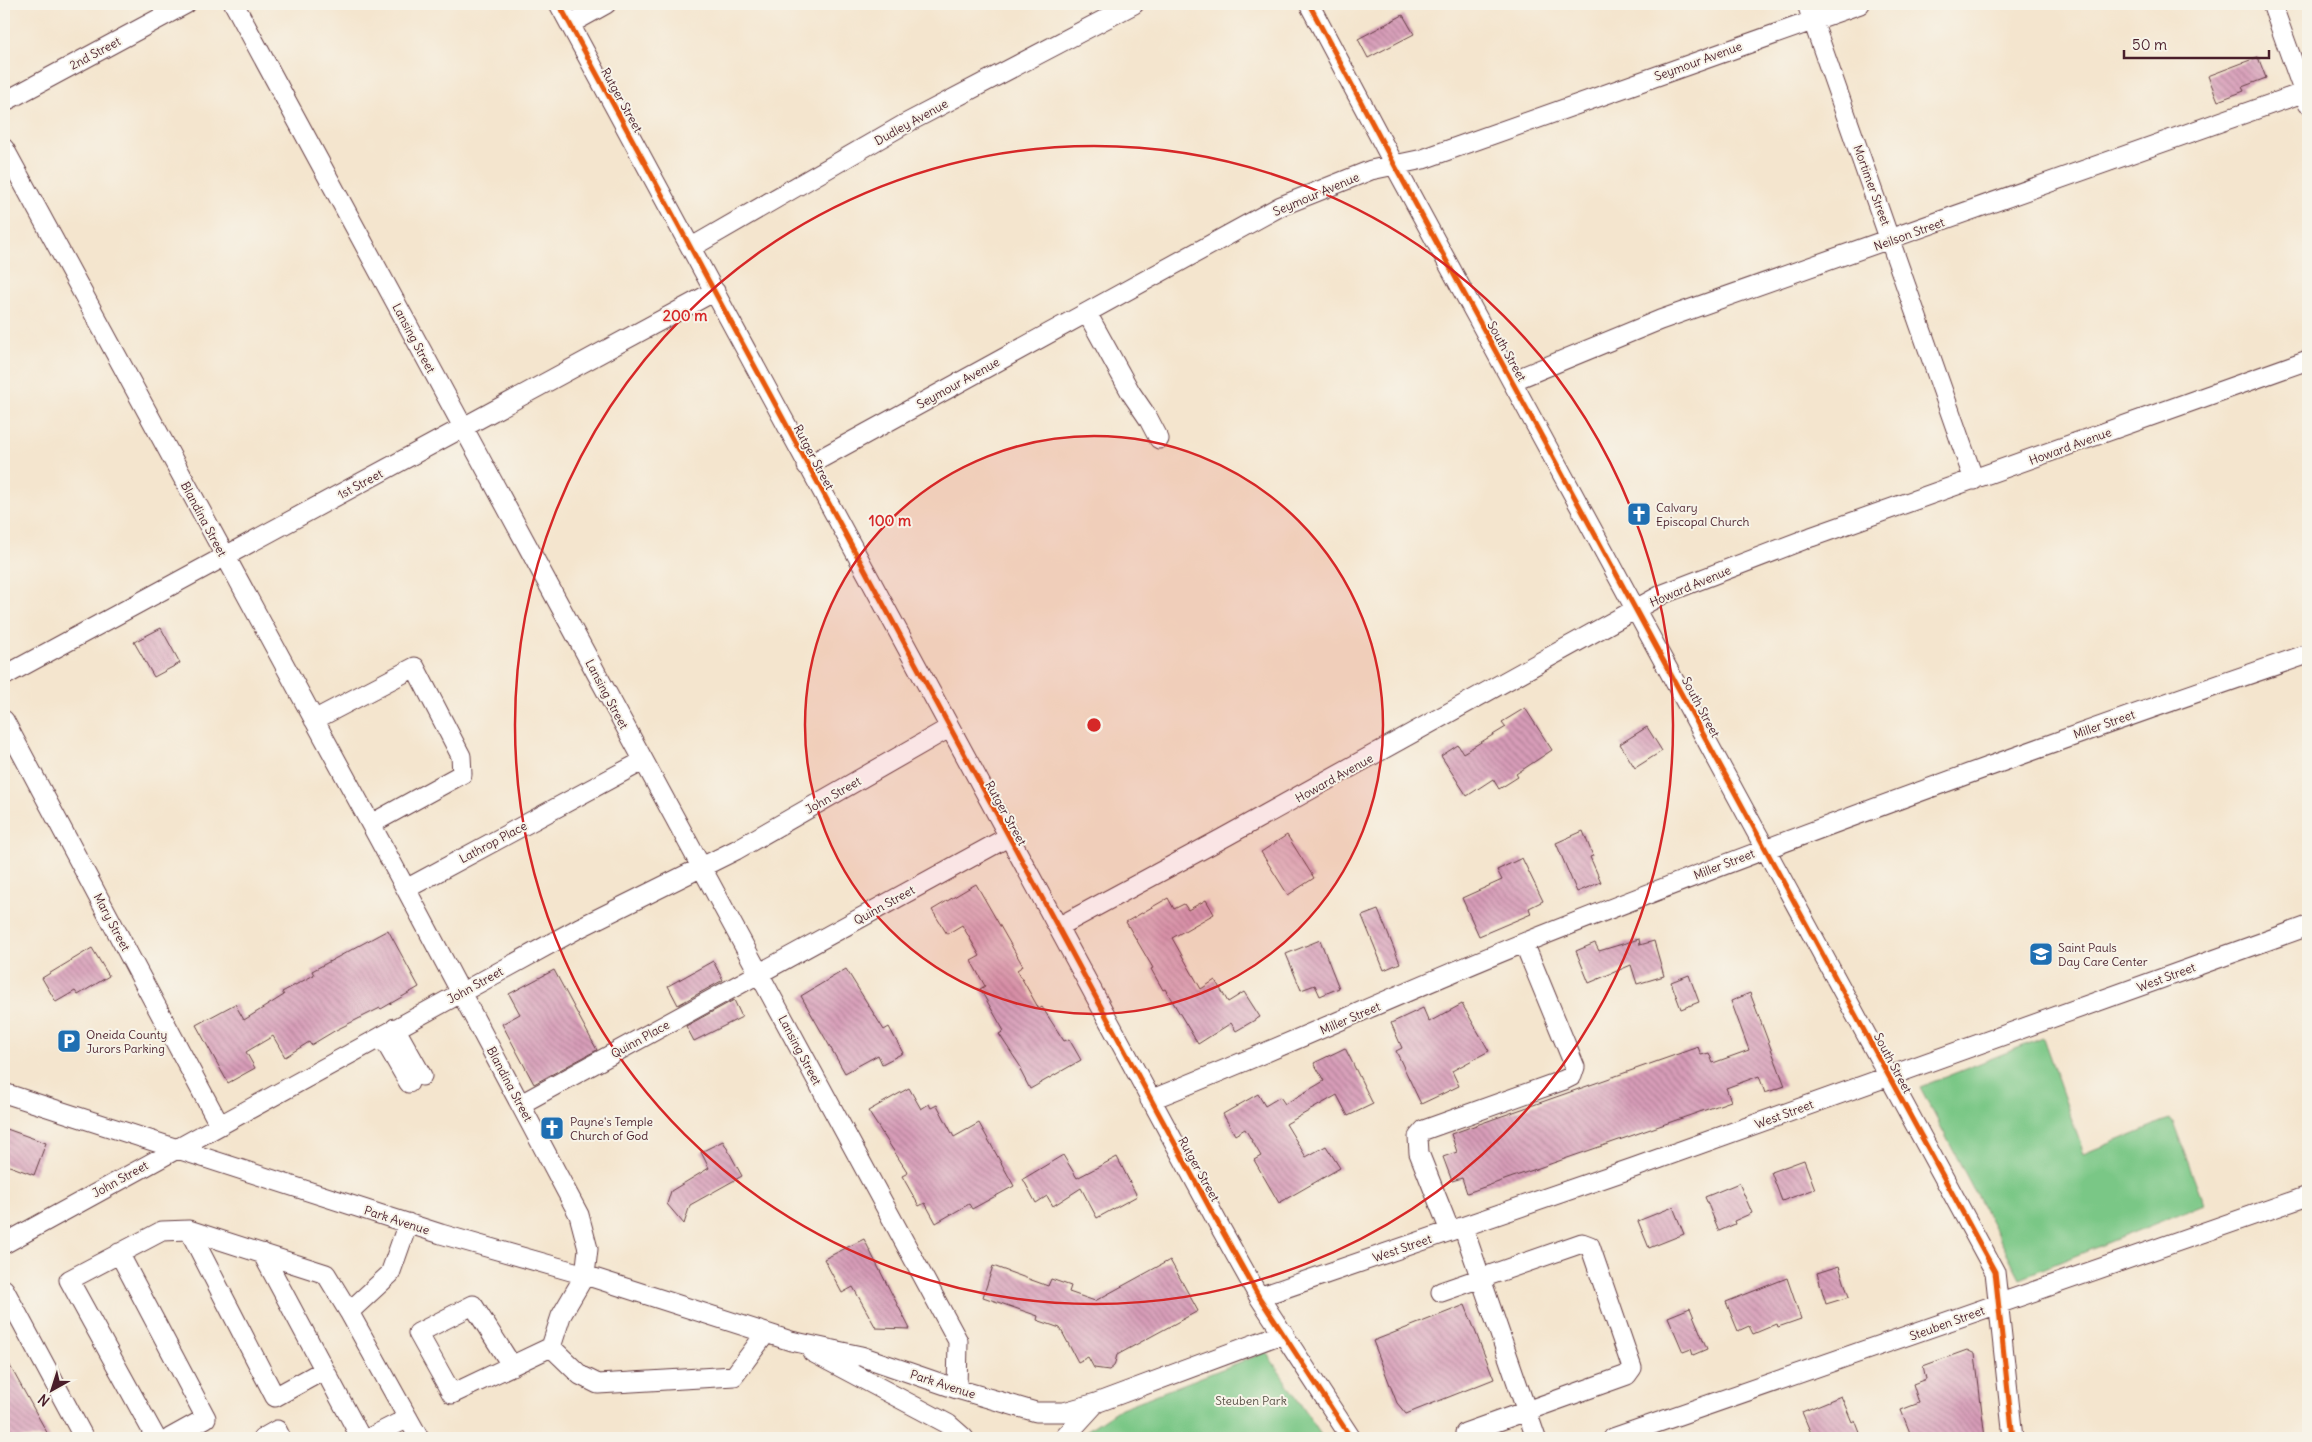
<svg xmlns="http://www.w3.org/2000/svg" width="2312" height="1442" viewBox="0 0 2312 1442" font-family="Delius,sans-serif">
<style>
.green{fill:#7ac786;stroke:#627358}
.building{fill:url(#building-back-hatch)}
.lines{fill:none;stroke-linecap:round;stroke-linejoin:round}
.minor-casing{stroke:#643d43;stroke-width:21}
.minor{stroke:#fff;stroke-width:19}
.cycleway-casing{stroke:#f7f3e8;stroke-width:8}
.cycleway{stroke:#e8590c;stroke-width:5}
.ring{fill:none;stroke:#d62828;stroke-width:2.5}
.labels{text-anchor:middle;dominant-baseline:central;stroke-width:4;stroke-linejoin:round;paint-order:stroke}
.street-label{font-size:12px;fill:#4a1f2b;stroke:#f7f3e8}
.poi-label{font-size:12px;fill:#4a1f2b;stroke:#f7f3e8;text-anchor:start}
.park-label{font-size:12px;fill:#585146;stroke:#f7f3e8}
.centre{fill:#d62828;stroke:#f7f3e8;stroke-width:2.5}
.ring-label{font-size:15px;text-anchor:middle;font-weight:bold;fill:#d62828;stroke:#f7f3e8;stroke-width:4;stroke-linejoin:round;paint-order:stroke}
</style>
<defs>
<pattern id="building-back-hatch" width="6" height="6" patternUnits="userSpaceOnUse" patternTransform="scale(1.25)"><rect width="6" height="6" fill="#d79cb8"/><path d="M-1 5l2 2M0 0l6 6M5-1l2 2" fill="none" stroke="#b07f96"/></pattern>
</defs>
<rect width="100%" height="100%" fill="#f7f3e8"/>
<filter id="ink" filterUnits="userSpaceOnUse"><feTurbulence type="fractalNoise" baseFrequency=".02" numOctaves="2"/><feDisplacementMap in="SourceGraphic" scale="10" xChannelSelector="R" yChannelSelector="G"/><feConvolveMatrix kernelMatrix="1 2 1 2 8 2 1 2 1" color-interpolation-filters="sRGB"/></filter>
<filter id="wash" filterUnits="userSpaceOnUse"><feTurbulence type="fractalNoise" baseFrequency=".0096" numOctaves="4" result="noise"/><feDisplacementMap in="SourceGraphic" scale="20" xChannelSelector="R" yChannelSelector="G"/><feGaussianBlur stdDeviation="1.12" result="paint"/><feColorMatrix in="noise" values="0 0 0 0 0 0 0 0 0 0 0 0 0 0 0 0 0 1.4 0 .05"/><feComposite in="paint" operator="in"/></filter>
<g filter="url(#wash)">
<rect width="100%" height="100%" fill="#f4e5ce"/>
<!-- green -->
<path class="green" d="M2043,1038L2084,1154L2169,1119L2171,1122H2173L2204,1204L2020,1278L1920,1087Z
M1266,1352L1323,1438H1080L1089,1429L1119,1409Z"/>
<g id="blocks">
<!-- building -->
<path class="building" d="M1403,15L1414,34L1368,58L1358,39Z
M2258,57L2266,78L2242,87L2244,91L2218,101L2208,76Z
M161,628L180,663L154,677L134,642Z
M1525,708L1552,750L1516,774L1518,777L1499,789L1493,779L1467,796L1441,756L1458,745L1463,753L1506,727L1502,722Z
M1647,727L1662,751L1635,768L1620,744Z
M1583,831L1593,856L1590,857L1601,882L1577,892L1556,843Z
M1287,835L1314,878L1288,895L1261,852Z
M1522,858L1543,901L1529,908L1531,914L1479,936L1462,898L1502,880L1497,870Z
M976,884L1023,966L1017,970L1039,1009L1042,1007L1064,1041L1069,1039L1081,1060L1030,1089L1020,1070L1022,1069L999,1034L1004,1031L980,989L985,986L971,961L980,956L962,925L947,934L932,910Z
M1168,898L1174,909L1184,904L1188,910L1206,900L1214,914L1172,938L1201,989L1215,980L1228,1002L1244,992L1260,1017L1236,1031L1231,1023L1198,1044L1165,989L1163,990L1151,969L1153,968L1126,922Z
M1378,910L1400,963L1384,970L1362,916Z
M388,930L419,987L381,1009L380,1008L336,1030L311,1045L309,1042L285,1057L273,1036L246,1052L255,1068L228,1083L196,1025L235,1004L244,1020L284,995L282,992L314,975L312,971Z
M1639,939L1640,945L1654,941L1664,976L1637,984L1631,965L1589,983L1576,951L1595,943L1599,951Z
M1320,940L1339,988L1320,996L1315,985L1301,990L1286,954Z
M92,948L109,976L78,995L75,991L56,1002L42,978Z
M713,961L723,980L678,1005L668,986Z
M846,969L884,1030L889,1027L903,1053L882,1064L878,1055L845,1073L801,996Z
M554,970L597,1050L534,1084L502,1024L520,1014L509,994Z
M1689,975L1699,1002L1681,1009L1671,982Z
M1750,993L1785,1086L1765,1093L1759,1076L1726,1088L1731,1101L1467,1193L1462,1178L1452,1181L1443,1157L1457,1152L1451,1134L1698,1047L1701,1055L1709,1053L1713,1063L1749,1050L1731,1001Z
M734,1000L742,1017L694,1041L686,1026Z
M1462,1004L1489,1051L1452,1071L1459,1086L1421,1104L1396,1051L1402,1048L1391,1023L1423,1008L1429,1022Z
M1345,1048L1373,1104L1348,1116L1337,1095L1286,1124L1306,1157L1326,1146L1340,1168L1279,1203L1254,1160L1261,1156L1245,1129L1235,1135L1223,1114L1258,1094L1265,1106L1280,1097L1285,1104L1324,1081L1314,1063Z
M909,1088L921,1109L929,1104L931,1108L937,1105L954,1137L979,1123L1014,1186L972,1209L969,1204L936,1223L925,1203L919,1206L902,1176L908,1173L868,1111Z
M4,1128L46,1143L34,1175L4,1164Z
M723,1141L742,1176L690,1205L684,1224L667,1204L671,1191L709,1168L701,1152Z
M1063,1155L1077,1178L1117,1157L1137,1196L1097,1218L1081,1188L1053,1206L1047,1196L1036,1203L1023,1179Z
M1804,1160L1815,1189L1782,1201L1771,1172Z
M1739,1183L1752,1213L1734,1221L1735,1224L1719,1231L1705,1197Z
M1673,1207L1684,1234L1649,1248L1638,1221Z
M864,1239L876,1263L910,1329L876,1328L853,1287L842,1293L824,1259Z
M1170,1260L1198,1311L1117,1355L1114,1366L1109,1370L1094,1368L1088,1357L1078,1362L1060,1328L1037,1320L1038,1316L983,1297L993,1266L1048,1286L1051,1279L1071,1286L1069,1292L1095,1301Z
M1839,1266L1849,1297L1826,1304L1817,1273Z
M1787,1278L1801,1319L1778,1327L1777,1324L1753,1334L1749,1326L1738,1331L1726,1302Z
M1465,1305L1494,1379L1406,1414L1397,1403L1373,1341Z
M1690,1308L1707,1349L1693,1355L1691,1349L1683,1352L1668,1317Z
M1967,1350L1975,1354L1985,1438H1912L1901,1410L1919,1403L1913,1384L1926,1379L1923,1366Z
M4,1355L50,1438H4Z
M1841,1396L1852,1422L1855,1420L1862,1438H1813L1802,1412Z"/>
</g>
</g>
<g filter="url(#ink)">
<use href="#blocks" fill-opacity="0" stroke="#643d43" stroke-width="1"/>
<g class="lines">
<!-- minor casing -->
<g class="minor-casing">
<path id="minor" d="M234,4L958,1341L957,1389
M559,4L1220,1227L1259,1297L1351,1438
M1309,4L1395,166L1995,1272L2013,1438
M1807,4L1974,480
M2272,4L2308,104
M570,24L606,4
M4,102L186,4
M4,148L406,889L579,1215L588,1249L585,1275L561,1316L551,1347L580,1375L598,1384L734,1376L766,1333
M692,247L903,125L1134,4
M1087,313L1131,393L1148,418L1159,439
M1512,381L1660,320L2308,91
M807,466L1281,206L1371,170L1423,159L1860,4
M4,676L715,291
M4,720L219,1124
M314,720L415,667L461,756L462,774L371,824
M406,889L643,761
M1058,927L1223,838L1663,594L1811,537L2308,360
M395,1028L422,1076
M382,1036L409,1083
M4,1093L441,1234L585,1275L791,1341L861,1356L957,1389L1036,1412H1064L1096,1403L1284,1333
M1150,1100C1280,1049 1406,990 1536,938C1791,837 2048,743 2308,654
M521,1104L1008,837
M408,1223L390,1274L349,1312L419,1438
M1463,1227L1536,1438
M189,1230L275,1397L324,1370
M1450,1231L1419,1153L1418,1137L1424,1130L1564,1080L1572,1076L1575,1067L1524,943
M4,1244L579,928L736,850L949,728
M119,1253L206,1418L170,1438
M262,1253L361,1438
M4,1289L84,1438
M1441,1292L1582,1243L1590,1246L1632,1368L1627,1375L1465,1433
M1259,1297L1633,1168L2308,926
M812,1352L948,1424L964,1438
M512,1366L473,1305L418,1333L452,1394L551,1347
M156,1438L69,1280L162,1231L189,1230L326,1274L349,1312
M263,1438L277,1430L281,1438
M369,1438L408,1418
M1064,1438L1096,1403
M1613,1438L2308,1196"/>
</g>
<!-- minor -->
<use href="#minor" class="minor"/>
<!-- cycleway casing -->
<g class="cycleway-casing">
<path id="cycleway" d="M559,4L1220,1227L1259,1297L1351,1438
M1309,4L1395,166L1995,1272L2013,1438"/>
</g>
<!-- cycleway -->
<use href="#cycleway" class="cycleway"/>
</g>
</g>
<!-- distance rings -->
<circle cx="1094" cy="725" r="289" fill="#d62828" fill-opacity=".12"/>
<g class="ring">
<circle cx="1094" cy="725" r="289"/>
<circle cx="1094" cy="725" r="579"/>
</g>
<!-- icons -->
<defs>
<g id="church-square" transform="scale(1.25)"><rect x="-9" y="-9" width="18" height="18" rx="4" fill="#1f6fb2" stroke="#f7f3e8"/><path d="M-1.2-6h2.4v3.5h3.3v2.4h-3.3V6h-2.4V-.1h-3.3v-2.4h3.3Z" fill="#fff"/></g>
<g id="school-square" transform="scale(1.25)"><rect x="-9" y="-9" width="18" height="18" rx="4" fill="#1f6fb2" stroke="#f7f3e8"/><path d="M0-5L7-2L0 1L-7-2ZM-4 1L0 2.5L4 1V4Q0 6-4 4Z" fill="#fff"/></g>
<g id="parking-square" transform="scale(1.25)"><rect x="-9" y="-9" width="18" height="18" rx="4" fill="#1f6fb2" stroke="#f7f3e8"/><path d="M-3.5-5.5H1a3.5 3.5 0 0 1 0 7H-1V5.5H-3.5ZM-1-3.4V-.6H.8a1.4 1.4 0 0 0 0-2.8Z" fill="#fff"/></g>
</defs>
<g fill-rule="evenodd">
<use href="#church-square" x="1639" y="514"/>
<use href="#school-square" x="2041" y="954"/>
<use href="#parking-square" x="69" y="1041"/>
<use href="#church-square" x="552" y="1128"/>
</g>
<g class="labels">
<!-- street labels -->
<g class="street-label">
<text transform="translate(95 53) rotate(-28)">2nd Street</text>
<text transform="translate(1698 61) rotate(-20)">Seymour Avenue</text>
<text transform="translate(622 100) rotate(61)">Rutger Street</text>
<text transform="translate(911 122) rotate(-29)">Dudley Avenue</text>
<text transform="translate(1872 185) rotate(70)">Mortimer Street</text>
<text transform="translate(1316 194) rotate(-23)">Seymour Avenue</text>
<text transform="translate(1909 234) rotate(-20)">Neilson Street</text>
<text transform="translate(414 338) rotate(62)">Lansing Street</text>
<text transform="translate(1507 351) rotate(61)">South Street</text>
<text transform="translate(958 383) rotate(-29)">Seymour Avenue</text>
<text transform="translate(2070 446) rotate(-20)">Howard Avenue</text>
<text transform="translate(814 457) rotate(62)">Rutger Street</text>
<text transform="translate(360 484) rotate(-28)">1st Street</text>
<text transform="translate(204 519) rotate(62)">Blandina Street</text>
<text transform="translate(1690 586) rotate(-23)">Howard Avenue</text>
<text transform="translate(607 694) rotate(62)">Lansing Street</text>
<text transform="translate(1701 707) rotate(62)">South Street</text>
<text transform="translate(2104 724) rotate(-19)">Miller Street</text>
<text transform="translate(1334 778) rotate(-29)">Howard Avenue</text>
<text transform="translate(833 795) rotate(-30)">John Street</text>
<text transform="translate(1006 813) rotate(61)">Rutger Street</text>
<text transform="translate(493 842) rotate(-28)">Lathrop Place</text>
<text transform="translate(1724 864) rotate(-21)">Miller Street</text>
<text transform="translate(884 905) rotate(-29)">Quinn Street</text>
<text transform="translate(112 922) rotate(62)">Mary Street</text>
<text transform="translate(2166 977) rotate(-20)">West Street</text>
<text transform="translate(475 985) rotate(-29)">John Street</text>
<text transform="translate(1350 1018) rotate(-23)">Miller Street</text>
<text transform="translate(640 1039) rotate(-29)">Quinn Place</text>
<text transform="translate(800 1050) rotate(62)">Lansing Street</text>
<text transform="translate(1893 1063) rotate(62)">South Street</text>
<text transform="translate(510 1084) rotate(62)">Blandina Street</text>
<text transform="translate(1784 1114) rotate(-20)">West Street</text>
<text transform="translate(1199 1169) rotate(61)">Rutger Street</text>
<text transform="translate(120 1179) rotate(-29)">John Street</text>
<text transform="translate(397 1220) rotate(18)">Park Avenue</text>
<text transform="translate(1402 1248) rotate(-19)">West Street</text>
<text transform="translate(1947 1323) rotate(-20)">Steuben Street</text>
<text transform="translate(943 1384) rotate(18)">Park Avenue</text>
</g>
<!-- poi labels -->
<g class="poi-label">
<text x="1656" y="507">Calvary<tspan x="1656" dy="14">Episcopal Church</tspan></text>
<text x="2058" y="947">Saint Pauls<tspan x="2058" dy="14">Day Care Center</tspan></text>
<text x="86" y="1034">Oneida County<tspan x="86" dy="14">Jurors Parking</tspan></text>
<text x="570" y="1121">Payne's Temple<tspan x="570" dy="14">Church of God</tspan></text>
</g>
<!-- park labels -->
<g class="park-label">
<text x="1251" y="1400">Steuben Park</text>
</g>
</g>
<circle cx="1094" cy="725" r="8" class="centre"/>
<g class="ring-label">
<text x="685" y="321">200 m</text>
<text x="890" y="526">100 m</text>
</g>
<!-- margin -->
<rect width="2312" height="1442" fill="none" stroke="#f7f3e8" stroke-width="20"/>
<!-- north arrow -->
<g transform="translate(52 1390) rotate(219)" stroke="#f7f3e8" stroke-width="4" paint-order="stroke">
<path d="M0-4L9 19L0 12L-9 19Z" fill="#4a1f2b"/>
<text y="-8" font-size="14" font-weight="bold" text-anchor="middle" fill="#4a1f2b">N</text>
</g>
<!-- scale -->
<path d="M2124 50v8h145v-8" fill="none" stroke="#4a1f2b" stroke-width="2.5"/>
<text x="2132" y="50" font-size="15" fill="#4a1f2b" stroke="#f7f3e8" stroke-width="4" paint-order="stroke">50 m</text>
</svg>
